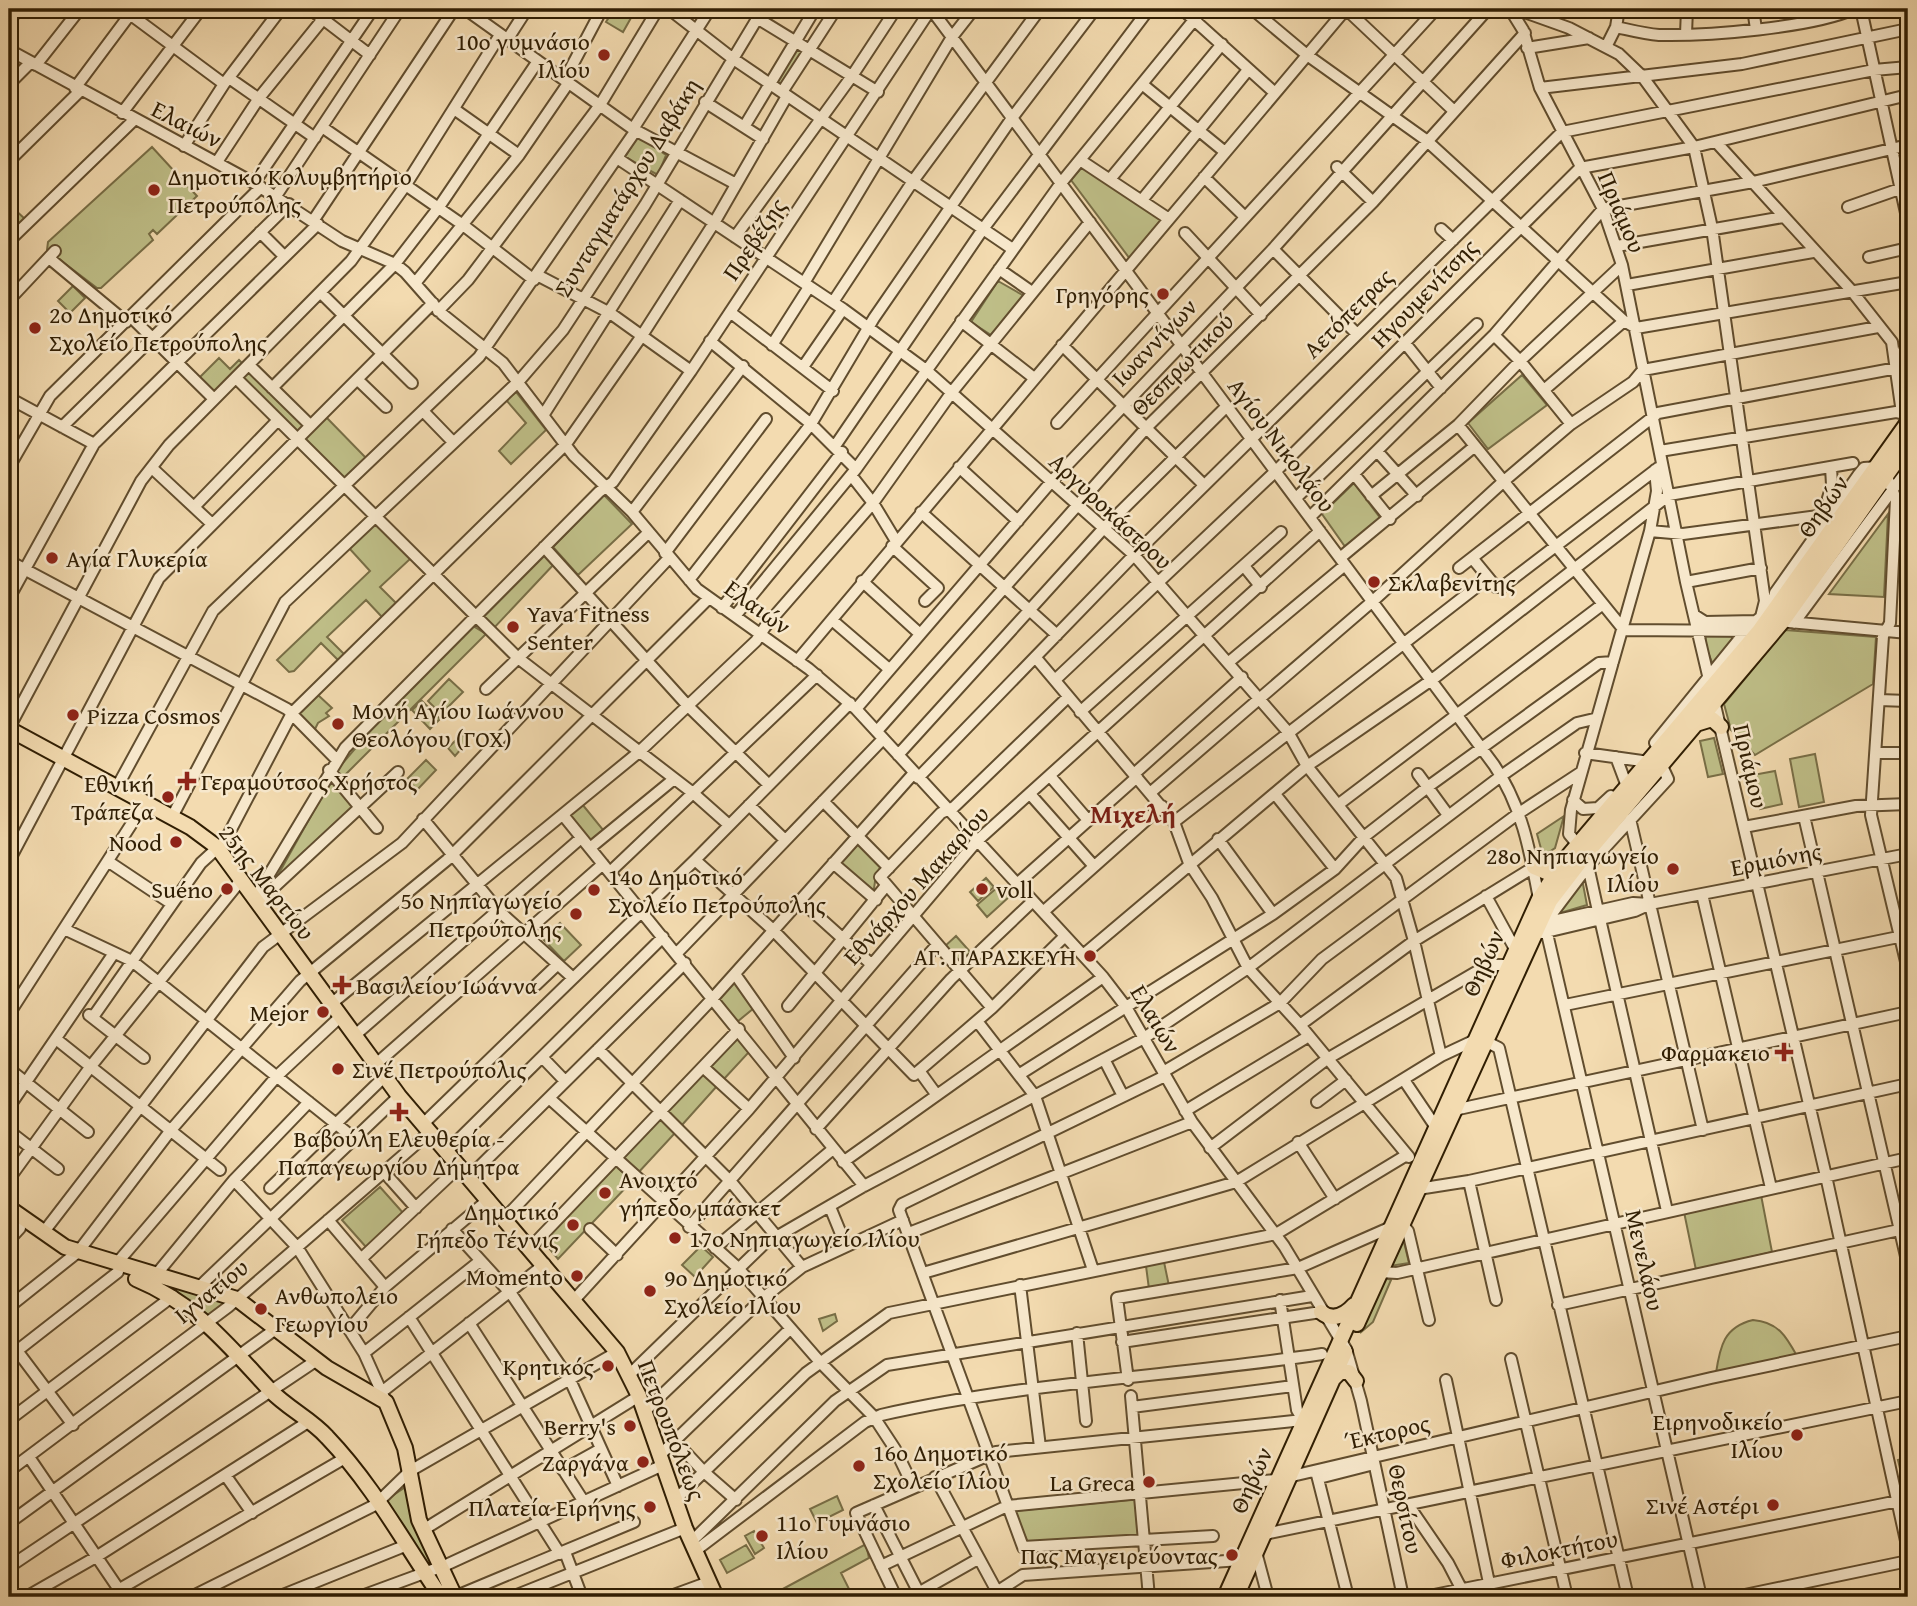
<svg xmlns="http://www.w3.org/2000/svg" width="1917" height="1606" viewBox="0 0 1917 1606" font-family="'Gentium Book Plus',serif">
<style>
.green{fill:#bfbf88;stroke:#786e46;stroke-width:2}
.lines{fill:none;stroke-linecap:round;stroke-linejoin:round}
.minor-casing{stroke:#614d2e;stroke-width:14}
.major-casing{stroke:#301e03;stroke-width:18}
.minor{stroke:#f7e8cc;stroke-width:10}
.major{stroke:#f3dbb0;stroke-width:14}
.poi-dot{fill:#8f2418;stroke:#f7e8cc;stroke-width:2.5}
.labels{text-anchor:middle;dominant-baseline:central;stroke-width:5;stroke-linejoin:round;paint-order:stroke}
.poi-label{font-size:24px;fill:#301e03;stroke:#f7e8cc;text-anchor:end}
.street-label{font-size:24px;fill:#301e03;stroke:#f7e8cc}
.neighbourhood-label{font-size:26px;font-weight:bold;fill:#7a1f14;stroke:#f7e8cc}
</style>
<rect width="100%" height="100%" fill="#f3dbb0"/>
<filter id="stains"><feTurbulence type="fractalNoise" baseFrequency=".00286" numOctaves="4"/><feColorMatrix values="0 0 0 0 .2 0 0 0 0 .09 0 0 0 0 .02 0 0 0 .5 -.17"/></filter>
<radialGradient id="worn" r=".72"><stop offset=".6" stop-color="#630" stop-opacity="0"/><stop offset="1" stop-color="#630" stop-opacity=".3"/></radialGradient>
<!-- green -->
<path class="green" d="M614,9H636L623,32L606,22Z
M795,48L802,52L781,86L774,81Z
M638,136L666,155L658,175L625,157Z
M152,147L197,196L157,234L153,230L149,234L153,240L101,288H97L47,250L48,242Z
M1083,166L1165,220L1130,259L1071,180Z
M10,205L26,220L9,236V206Z
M998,281L1026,297L991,335L971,322Z
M73,286L85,298L70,313L58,301Z
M219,358L230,369L239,360L244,365L215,395L198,379Z
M250,370L305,425L297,433L241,379Z
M1522,375L1547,405L1488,449L1468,423Z
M516,392L546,430L511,464L499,451L526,423L506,400Z
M326,417L367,459L345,480L304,439Z
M1354,483L1381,519L1346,548L1322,514Z
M604,495L632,524L578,575L553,547Z
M1888,514L1884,597L1829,594Z
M375,523L410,559L380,587L396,603L382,617L366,600L327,637L344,654L338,660L321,643L294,671L289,672L277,660L370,571L349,548Z
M545,555L555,563L493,629L484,616Z
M473,626L486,634L340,780L337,770L375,725Z
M1785,630L1876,637L1873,684L1755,755L1731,730L1724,704Z
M1706,635L1732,636V641L1713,665L1705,644Z
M449,679L463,692L441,714L428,701Z
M318,695L332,708L326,713L329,716L318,723L314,731L298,715Z
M422,701L440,719L430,729L412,710Z
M462,734L468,741L455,756L448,748Z
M1714,738L1723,774L1708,777L1700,741Z
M1815,754L1824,802L1799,807L1790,759Z
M426,760L436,770L417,790L407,779Z
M1775,771L1782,804L1760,809L1753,775Z
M331,780L356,809L274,882Z
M582,804L604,831L590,842L568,816Z
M1564,816L1555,848L1543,856L1537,834Z
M858,844L881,866L876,875L873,895L840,864Z
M986,878L994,887L978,901L970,892Z
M1582,879L1587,905L1560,913L1559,912Z
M999,886L1009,897L987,917L977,905Z
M560,923L581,945L564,961L543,939Z
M956,936L972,954L959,965L944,947Z
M735,980L754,1008L737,1022L718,998Z
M738,1037L749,1052L723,1080L709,1068Z
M703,1073L717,1086L682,1125L667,1111Z
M661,1118L675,1133L637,1174L622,1159Z
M616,1166L632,1181L558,1259L543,1241Z
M380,1187L404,1214L366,1247L342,1220Z
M1761,1195L1772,1252L1696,1270L1684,1212Z
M1403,1238L1409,1263L1390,1266Z
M701,1246L713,1257L695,1277L682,1265Z
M1164,1262L1169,1286L1149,1289L1146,1266Z
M119,1269L230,1300L209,1318L161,1286Z
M1386,1278L1391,1280L1373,1322L1360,1333Z
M835,1314L837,1321L823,1331L819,1319Z
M1753,1320C1778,1322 1786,1336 1797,1356L1716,1373C1720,1346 1724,1327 1753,1320Z
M1908,1444V1475L1902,1477L1898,1460L1906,1458L1903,1445Z
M404,1488L408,1490L431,1562L426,1565L386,1500Z
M837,1496L843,1510L817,1523L810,1509Z
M1139,1499L1142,1535L1028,1543L1014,1511Z
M754,1531L764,1548L755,1554L745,1536Z
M866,1544L869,1558L841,1573L853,1597H768Z
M746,1545L754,1558L727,1573L720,1560Z"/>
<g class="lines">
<!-- minor casing -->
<g class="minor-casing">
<path id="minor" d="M123,9L224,84
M310,9L370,55
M465,9L633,129L736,184
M669,9L732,58L1011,248
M931,9L1494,765C1522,806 1530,851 1539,899L1701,1597
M1182,9L1275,93
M1252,9L1307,55L1426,140L1624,321L1636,328L1908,282
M1346,9L1454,111
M1510,9L1523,30L1540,88L1603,209L1622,265L1686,582L1826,1176L1908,1550
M1516,9L1569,28L1619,54L1642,76L1694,147L1712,228L1765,601L1761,617L1756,621L1705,622L1694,615
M1753,9L1756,29
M1861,9L1908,222
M757,18L878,92
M9,22L18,9
M1616,27C1630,30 1644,34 1659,35C1708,36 1810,28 1854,9
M1686,34L1687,9
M507,40L527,9
M1606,47L1616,27L1619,9
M1527,48L1589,38
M9,50L254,183L342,241L395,264L405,272L442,314L503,363L574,456L632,512L697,589L809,669L856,709L1103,977L1126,1007L1192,1122L1284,1246L1346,1349L1361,1401L1403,1597
M36,65L80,9
M229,78L315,138
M565,79L602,9
M9,84L31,62
M1142,84L1225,152
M75,88L134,9
M1540,88L1742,64L1908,29
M782,92L836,9
M705,102L763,139
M454,109L519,155
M122,113L201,9
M322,127L463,225L534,280
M744,127L815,9
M1716,142L1851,290L1892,342L1901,406
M184,146L224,84L281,9
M617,158L843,309L926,370L1134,555L1288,732L1307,766L1396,878L1414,941L1441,1056
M1080,160L1169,219
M9,161L80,91
M217,162L259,98L323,19
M1337,167L1373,202
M1204,177L1245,217
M1111,178L1222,44
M254,183L373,9
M276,196L400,9
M1142,200L1248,70
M1848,207L1908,186
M313,221L454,9
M1441,229L1453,240
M260,232L284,256
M1185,233L1261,315
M735,237L852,76L896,9
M9,241L134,120
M1617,246L1783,217
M1273,249L1357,334
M1869,257L1908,248
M49,258L126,322
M999,269L1032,292
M537,275L610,313L691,371
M416,282L519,155L569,82
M804,283L952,37L974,9
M1627,285L1813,252
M321,293L412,383
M9,300L55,251
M833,302L913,181L1040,9
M438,311L468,280L600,105L658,9
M730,312L833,391
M131,317L214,399
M961,321L1034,378
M1494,335L1520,361L1571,424
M710,341L811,424L856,469
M1405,343L1441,388
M772,345L809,287
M1062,345L1204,485
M249,365L310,425
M803,367L843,309
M236,378L518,658L693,793L729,825
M358,380L386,407
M272,388L395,264L439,207L538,61
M1544,390L1624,321
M9,398L94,444
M424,412L453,442
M544,414L680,200
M1057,423L1436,9
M1458,425L1624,630L1759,631
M62,427L289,204
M835,446L983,229L1149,9
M1377,451L1417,496
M1660,451L1896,412L1908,415
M9,467L50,396L261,187
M959,467L1018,521
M152,468L212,524
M1354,474L1390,519
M851,475L873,503L896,541
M1887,477L1896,499L1890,623L1883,636L1871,815L1908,970
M1371,496L1458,425L1520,361L1622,265
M1296,498L1477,324
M1828,498L1832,485L1831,467
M194,507L278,420
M632,512L743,366
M921,512L1057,635
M1310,517L1494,335L1603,209L1753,182L1908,145
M1650,531L1683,534L1818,516
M892,546L938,588L925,601
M544,547L688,706L769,785
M665,553L766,419
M1340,558L1475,446
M1473,559L1496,587H1502L1658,468
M9,561L287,709L337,760
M1244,566L1261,587
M1459,568L1658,413L1897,368L1908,336
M689,580L811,424L874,318L1012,118L1095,9
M862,581L920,634
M1686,582L1761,568
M9,598L94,444L318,224
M722,608L842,452
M1771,610L1775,593L1859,474L1864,468L1878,467
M735,616L856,469L1061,183L1203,9
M832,620L889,669
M1789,622L1908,633
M1794,623L1908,469
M1036,658L1174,822L1189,863L1212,898L1248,968L1300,1025L1409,1157
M797,661L1346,9
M1229,662L1345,565
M1055,680L1277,470L1580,168L1694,147L1908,95
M486,689L649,532
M1879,700L1908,701
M856,709L1051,482L1273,249L1488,9
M1080,712L1281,532
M9,728L141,481L169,445L351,261L405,186L500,35
M877,731L1147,427L1373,202L1525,33
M1655,743L1746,631
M1585,753L1649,762
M1877,753H1908
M898,755L1103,529L1227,406
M1616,757L1625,781
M329,770L377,828
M1134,774L1242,677
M1418,774L1448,815
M1050,776L1087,819
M918,778L1134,555L1562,132L1874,70L1908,67
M117,787L213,611L479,357L634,133L633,129L710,9
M1150,793L1374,600L1504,481L1571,424L1633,382L1643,370L1878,327
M1030,794L1093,865
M1275,794L1335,869
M1573,800L1583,809L1598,808L1611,796
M823,801L889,868
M1339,804L1603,604
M749,805L784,839
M563,815L864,1186
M1804,816L1908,1265
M172,817L285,602L519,381L563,330L645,205L763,9
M423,819L499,911L573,978
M1630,819L1703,1130
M1174,822L1488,578
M1744,827L1856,806L1908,804
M1218,839L1273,914
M1578,845L1569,834L1571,810L1650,531L1657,491L1655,470
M590,848L674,779
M695,860L772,929L914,1075L992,1008L1065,936
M9,861L159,578L433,303
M109,862L172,904
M833,863L876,900
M1588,866L1598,911
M610,872L817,675
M1017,884L1137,777
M1702,894L1771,1188
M1486,896L1515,949
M255,898L345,748L599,492L613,482L691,371L931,9
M800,900L871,964
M258,902L398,772
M1043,912L1162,806
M1600,919L1667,1211
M1545,923L1588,866L1668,779L1662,766
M1540,924L1633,903L1650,904L1908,854
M64,929L132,961L355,1139
M1542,933L1635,911L1648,905
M677,953L883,739
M1083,955L1307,766L1433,679L1669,495L1853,463
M735,974L794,1058
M536,985L557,965
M331,1004L639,752L756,641L765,627L873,503L952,392L1090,222
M1565,1005L1908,935
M788,1006L885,887
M992,1008L880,877L941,813L954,807L1068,697
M9,1014L145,803
M89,1015L144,1058
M93,1017L201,863L225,841L292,713L566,444L641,337L714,223L787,96
M977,1021L1035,1096L1093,1270
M1300,1025L1414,941L1534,867
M354,1036L581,838
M56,1039L220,1170
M1485,1041L1499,1048L1628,1597
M598,1049L731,1182L802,1267
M542,1057L565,1081
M1104,1059L1123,1096
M375,1065L603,864
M703,1067L749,1109
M9,1069L88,1132
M920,1072L936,1094
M1163,1072L1280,1003L1322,959L1519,813L1580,773
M1020,1074L1273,914L1335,869L1365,836L1429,786L1599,663L1613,662
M1165,1076L902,1204L899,1210L1023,1547L1213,1536
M1404,1080L1435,1126
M549,1098L738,1268L820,1362L874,1417L895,1449L913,1486
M1317,1102L1346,1080
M9,1107L114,953
M1454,1110L1908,1012
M1185,1111L1309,1036
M423,1124L695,860L850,703
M816,1129L951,979L1033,901
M9,1131L58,1169
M1298,1142L1335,1199
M1210,1148L1327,1059L1488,965H1507
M447,1151L663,937
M843,1162L1103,977
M384,1172L416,1208
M469,1177L685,963
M9,1179L91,1066L241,880
M234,1180L297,1247L364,1353L386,1402
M1469,1181L1496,1300
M270,1188L384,1077
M1418,1189L1469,1181L1908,1084
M830,1207L846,1246
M505,1218L713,998L914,773
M328,1220L385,1287
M1402,1224L1408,1231L1429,1320
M689,1227L936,946
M452,1229L512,1295L570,1380L618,1486
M590,1229L617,1255
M43,1233L263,947L402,843L669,558
M909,1233L1192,1122
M9,1240L20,1228
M531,1247L739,1029
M715,1248L833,1149
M361,1259L460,1166
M117,1263L277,1076L340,1017
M1380,1272L1397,1273L1908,1158
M923,1273L1236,1182L1441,1056L1473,1041
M155,1276L234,1180L309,1102
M1020,1285L1040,1447
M198,1288L399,1096
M575,1299L749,1109L977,841L1320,531
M1558,1305L1908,1228
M9,1307L78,1252L171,1130L300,981L447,860L709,598
M409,1317L560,1554
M469,1323L584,1502
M349,1330L385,1287L489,1199
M1077,1333L1086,1421
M9,1340L73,1425
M1122,1342L1321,1312
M364,1353L480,1261
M9,1357L118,1272
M1511,1359L1567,1597
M629,1375L764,1244L864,1186L1144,1038L1248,968L1501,776L1577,723L1594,719
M1128,1380L1117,1298L1298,1268L1389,1228
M1446,1380L1492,1597
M383,1391L545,1264
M1131,1396L1149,1597
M1132,1407L1293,1386
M644,1412L763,1298L802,1267L903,1220
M9,1420L173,1296
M675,1441L704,1472L736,1500
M660,1455L790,1329
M29,1457L124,1597
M563,1470L601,1449
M9,1471L228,1307L430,1132
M1316,1471L1348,1597
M226,1476L252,1513
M935,1477L1000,1597
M1319,1478L1374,1464
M675,1500L806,1373L889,1313L1276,1234L1405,1156
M874,1505L921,1597
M1409,1506L1448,1563L1462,1590
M9,1523L277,1328
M423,1530L639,1396
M1265,1534L1908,1401
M691,1542L835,1401L887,1365L1312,1296
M695,1551L865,1422L881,1415C1026,1382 1175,1376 1322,1354
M565,1552L582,1597
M1256,1552L1268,1597
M881,1566L1007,1506L1275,1480L1711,1378L1908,1336
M9,1567L317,1360
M26,1597L96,1557L308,1422
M106,1597L345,1458
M191,1597L375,1505L410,1471L617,1352
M278,1597L407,1545
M359,1597L446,1565L663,1465
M454,1597L634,1522
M512,1597L685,1528
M668,1597L709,1582
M896,1597L856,1513L996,1452L1303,1420L1297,1410L1280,1300
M911,1597L978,1559
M989,1597L1023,1575L1241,1560
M1424,1597L1908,1499
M1735,1597L1908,1561"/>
</g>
<!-- major casing -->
<g class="major-casing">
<path id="major" d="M1696,724L1712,719L1721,727
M9,729L190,827L217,847L399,1096L617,1352L639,1396L685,1528L716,1597
M1534,867L1546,872L1559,865
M9,1208L65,1247L237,1299L327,1368L386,1402L405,1448L419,1520L455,1597
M136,1279C196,1304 227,1344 270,1390C287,1408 311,1419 327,1437C373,1485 404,1543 441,1597
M1321,1312C1333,1322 1345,1315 1354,1305
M1357,1324L1550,901L1587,853L1783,621L1908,445
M1334,1378L1340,1372H1349L1356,1381
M1225,1597L1539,899L1563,862L1759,631L1908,422
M1236,1597L1345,1352"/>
</g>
<!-- minor -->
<use href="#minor" class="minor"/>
<!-- major -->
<use href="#major" class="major"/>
</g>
<!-- markers -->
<g class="poi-dot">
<circle cx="604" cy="55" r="7"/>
<circle cx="154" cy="190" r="7"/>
<circle cx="1163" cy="294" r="7"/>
<circle cx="35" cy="328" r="7"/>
<circle cx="52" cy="558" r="7"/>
<circle cx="1374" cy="582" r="7"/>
<circle cx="513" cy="627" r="7"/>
<circle cx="73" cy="715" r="7"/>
<circle cx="338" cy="724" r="7"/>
<path d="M183.5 770.5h7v7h7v7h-7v7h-7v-7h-7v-7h7z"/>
<circle cx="168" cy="797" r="7"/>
<circle cx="176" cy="842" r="7"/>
<circle cx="1673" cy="869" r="7"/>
<circle cx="227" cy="889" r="7"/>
<circle cx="982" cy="889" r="7"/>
<circle cx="594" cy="890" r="7"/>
<circle cx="576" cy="914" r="7"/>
<circle cx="1090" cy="956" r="7"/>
<path d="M338.5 974.5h7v7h7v7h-7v7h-7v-7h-7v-7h7z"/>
<circle cx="323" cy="1012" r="7"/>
<path d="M1780.5 1041.5h7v7h7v7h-7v7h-7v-7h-7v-7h7z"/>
<circle cx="338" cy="1069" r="7"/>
<path d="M395.5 1101.5h7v7h7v7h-7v7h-7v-7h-7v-7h7z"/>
<circle cx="605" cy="1193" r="7"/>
<circle cx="573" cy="1225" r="7"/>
<circle cx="675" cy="1238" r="7"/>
<circle cx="577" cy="1276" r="7"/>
<circle cx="650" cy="1291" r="7"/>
<circle cx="261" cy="1309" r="7"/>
<circle cx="608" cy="1366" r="7"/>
<circle cx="630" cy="1426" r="7"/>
<circle cx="1797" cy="1435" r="7"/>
<circle cx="643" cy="1462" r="7"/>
<circle cx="859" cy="1466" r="7"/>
<circle cx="1149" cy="1482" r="7"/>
<circle cx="1773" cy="1505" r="7"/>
<circle cx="650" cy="1507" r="7"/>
<circle cx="762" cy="1536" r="7"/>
<circle cx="1232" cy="1555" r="7"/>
</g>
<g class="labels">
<!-- poi labels -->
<g class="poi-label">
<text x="590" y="41">10ο γυμνάσιο<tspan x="590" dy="28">Ιλίου</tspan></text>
<text x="168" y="176" text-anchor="start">Δημοτικό Κολυμβητήριο<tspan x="168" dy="28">Πετρούπολης</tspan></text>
<text x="1149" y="294">Γρηγόρης</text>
<text x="49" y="314" text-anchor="start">2ο Δημοτικό<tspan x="49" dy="28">Σχολείο Πετρούπολης</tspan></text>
<text x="66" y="558" text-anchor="start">Αγία Γλυκερία</text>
<text x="1388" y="582" text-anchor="start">Σκλαβενίτης</text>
<text x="527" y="613" text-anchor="start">Yava Fitness<tspan x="527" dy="28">Senter</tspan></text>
<text x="352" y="710" text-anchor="start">Μονή Αγίου Ιωάννου<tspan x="352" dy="28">Θεολόγου (ΓΟΧ)</tspan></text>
<text x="87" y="715" text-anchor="start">Pizza Cosmos</text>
<text x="201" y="781" text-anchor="start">Γεραμούτσος Χρήστος</text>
<text x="154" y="783">Εθνική<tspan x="154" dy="28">Τράπεζα</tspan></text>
<text x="162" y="842">Nood</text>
<text x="1659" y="855">28ο Νηπιαγωγείο<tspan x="1659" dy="28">Ιλίου</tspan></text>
<text x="608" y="876" text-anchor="start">14ο Δημοτικό<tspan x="608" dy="28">Σχολείο Πετρούπολης</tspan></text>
<text x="213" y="889">Suéno</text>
<text x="996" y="889" text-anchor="start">voll</text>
<text x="562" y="900">5ο Νηπιαγωγείο<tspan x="562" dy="28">Πετρούπολης</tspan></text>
<text x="1076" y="956">ΑΓ. ΠΑΡΑΣΚΕΥΗ</text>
<text x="356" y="985" text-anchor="start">Βασιλείου Ιωάννα</text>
<text x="309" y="1012">Mejor</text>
<text x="1770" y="1052">Φαρμακειο</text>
<text x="352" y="1069" text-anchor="start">Σινέ Πετρούπολις</text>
<text x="399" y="1138" text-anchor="middle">Βαβούλη Ελευθερία -<tspan x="399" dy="28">Παπαγεωργίου Δήμητρα</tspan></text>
<text x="619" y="1179" text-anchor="start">Ανοιχτό<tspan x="619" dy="28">γήπεδο μπάσκετ</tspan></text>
<text x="559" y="1211">Δημοτικό<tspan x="559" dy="28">Γήπεδο Τέννις</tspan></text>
<text x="689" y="1238" text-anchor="start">17ο Νηπιαγωγείο Ιλίου</text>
<text x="563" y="1276">Momento</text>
<text x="664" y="1277" text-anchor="start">9ο Δημοτικό<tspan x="664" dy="28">Σχολείο Ιλίου</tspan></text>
<text x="275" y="1295" text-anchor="start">Ανθωπολειο<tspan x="275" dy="28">Γεωργίου</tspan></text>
<text x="594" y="1366">Κρητικός</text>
<text x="1783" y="1421">Ειρηνοδικείο<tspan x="1783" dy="28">Ιλίου</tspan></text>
<text x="616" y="1426">Berry's</text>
<text x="873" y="1452" text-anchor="start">16ο Δημοτικό<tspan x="873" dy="28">Σχολείο Ιλίου</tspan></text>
<text x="629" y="1462">Ζαργάνα</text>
<text x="1135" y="1482">La Greca</text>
<text x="1759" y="1505">Σινέ Αστέρι</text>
<text x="636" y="1507">Πλατεία Ειρήνης</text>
<text x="776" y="1522" text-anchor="start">11ο Γυμνάσιο<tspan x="776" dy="28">Ιλίου</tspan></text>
<text x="1218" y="1555">Πας Μαγειρεύοντας</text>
</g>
<!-- street labels -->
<g class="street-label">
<text transform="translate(187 124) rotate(27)">Ελαιών</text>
<text transform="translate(627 187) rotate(-58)">Συνταγματάρχου Δαβάκη</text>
<text transform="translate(1622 212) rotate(67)">Πριάμου</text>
<text transform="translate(754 239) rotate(-56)">Πρεβέζης</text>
<text transform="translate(1424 293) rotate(-46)">Ηγουμενίτσης</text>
<text transform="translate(1348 313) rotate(-45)">Αετόπετρας</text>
<text transform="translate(1154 342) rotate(-46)">Ιωαννίνων</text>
<text transform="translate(1182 364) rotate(-45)">Θεσπρωτικού</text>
<text transform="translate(1282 445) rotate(53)">Αγίου Νικολάου</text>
<text transform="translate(1823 506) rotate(-55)">Θηβών</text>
<text transform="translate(1111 511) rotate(43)">Αργυροκάστρου</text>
<text transform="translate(758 607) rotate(36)">Ελαιών</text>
<text transform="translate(1751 766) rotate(77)">Πριάμου</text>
<text transform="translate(1776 859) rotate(-11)">Ερμιόνης</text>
<text transform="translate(267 882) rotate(52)">25ης Μαρτίου</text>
<text transform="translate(916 885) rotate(-48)">Εθνάρχου Μακαρίου</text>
<text transform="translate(1483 963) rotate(-66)">Θηβών</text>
<text transform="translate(1156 1019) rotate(59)">Ελαιών</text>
<text transform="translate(1645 1260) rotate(77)">Μενελάου</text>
<text transform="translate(211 1291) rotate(-39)">Ιγνατίου</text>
<text transform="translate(672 1430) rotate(69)">Πετρουπόλεως</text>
<text transform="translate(1387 1432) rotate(-13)">Έκτορος</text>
<text transform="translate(1251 1480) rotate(-66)">Θηβών</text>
<text transform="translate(1406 1509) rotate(78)">Θερσίτου</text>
<text transform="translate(1559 1549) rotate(-11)">Φιλοκτήτου</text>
</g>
<!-- neighbourhood labels -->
<g class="neighbourhood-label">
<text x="1133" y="813">Μιχελή</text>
</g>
</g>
<!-- margin -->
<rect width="1917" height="1606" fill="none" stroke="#f3dbb0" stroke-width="35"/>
<rect x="10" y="10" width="1896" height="1585" fill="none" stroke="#301e03" stroke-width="3.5"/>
<rect x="18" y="18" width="1882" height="1571" fill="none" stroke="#301e03" stroke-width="2"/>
<rect width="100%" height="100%" filter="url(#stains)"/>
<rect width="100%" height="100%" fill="url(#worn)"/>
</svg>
